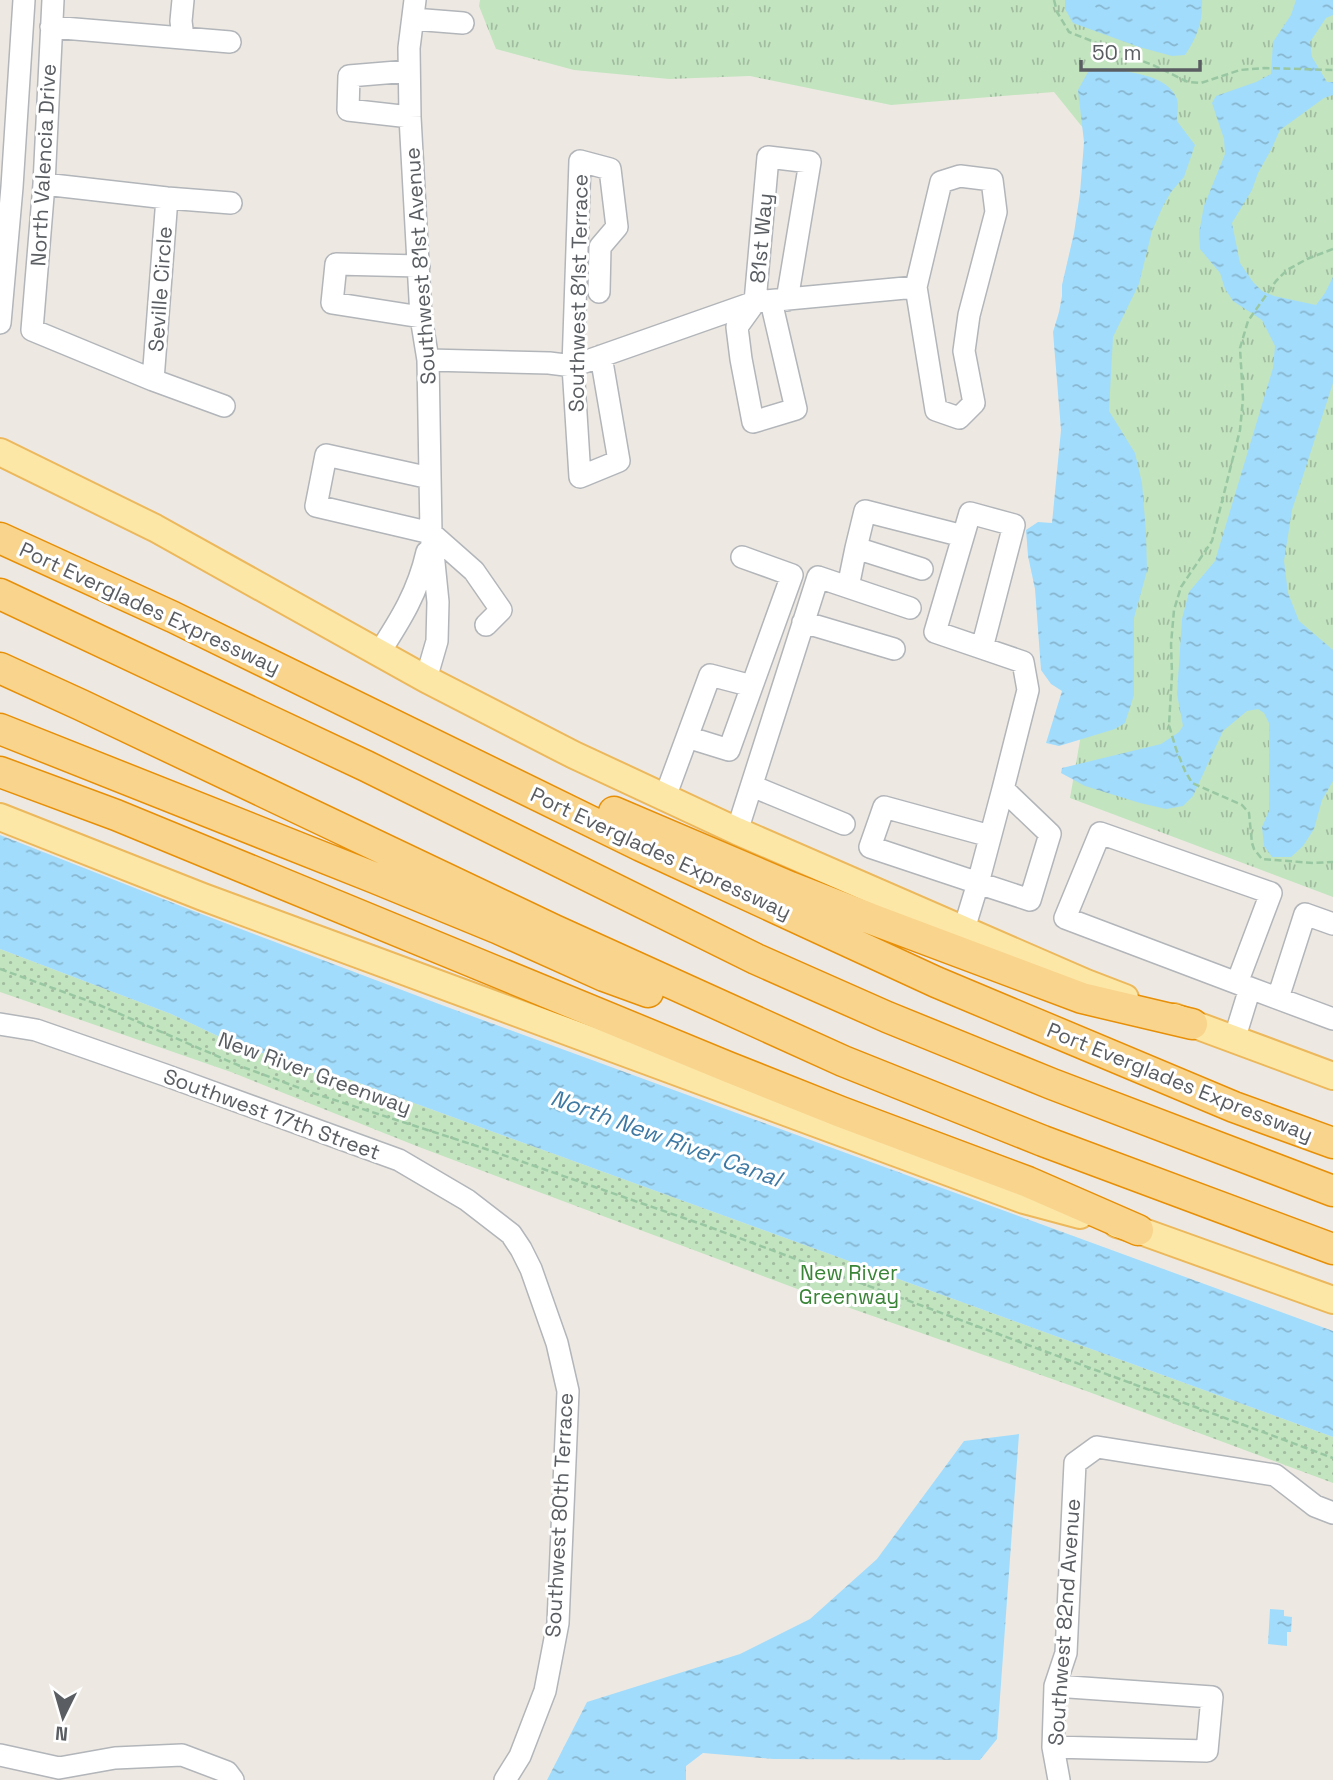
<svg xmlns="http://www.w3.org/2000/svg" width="1333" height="1780" viewBox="0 0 1333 1780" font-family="'Space Grotesk',sans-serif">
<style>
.grass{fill:url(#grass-tufts)}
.park{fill:url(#park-dots)}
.water{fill:url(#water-ripples)}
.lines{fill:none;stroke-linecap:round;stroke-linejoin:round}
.minor-casing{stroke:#b2b5b9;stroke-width:24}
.major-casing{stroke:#ecb85b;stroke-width:30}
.highway-casing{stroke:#e78f07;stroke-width:33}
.path{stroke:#99c7a2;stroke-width:2.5;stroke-dasharray:7 3.5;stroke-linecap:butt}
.minor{stroke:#fff;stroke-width:21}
.major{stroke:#fce7a7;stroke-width:26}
.highway{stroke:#f9d48c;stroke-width:30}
.labels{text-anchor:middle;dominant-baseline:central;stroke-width:6;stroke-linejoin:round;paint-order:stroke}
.street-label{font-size:21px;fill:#5a5e62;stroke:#fff}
.park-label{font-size:21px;fill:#3a8437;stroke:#fff}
.water-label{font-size:23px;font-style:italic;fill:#3e79a4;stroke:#fff}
</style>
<defs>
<pattern id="grass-tufts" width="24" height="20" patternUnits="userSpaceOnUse" patternTransform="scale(1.75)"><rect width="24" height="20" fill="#c2e4bf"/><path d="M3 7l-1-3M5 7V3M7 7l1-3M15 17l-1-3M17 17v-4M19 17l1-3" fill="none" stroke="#a1bc9f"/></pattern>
<pattern id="park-dots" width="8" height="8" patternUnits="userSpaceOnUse" patternTransform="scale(1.75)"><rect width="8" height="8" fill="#c2e4bf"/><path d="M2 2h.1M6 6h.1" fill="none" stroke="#a1bc9f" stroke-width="1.8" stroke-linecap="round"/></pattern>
<pattern id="water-ripples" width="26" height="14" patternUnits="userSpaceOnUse" patternTransform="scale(1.75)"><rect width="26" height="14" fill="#a2dcfc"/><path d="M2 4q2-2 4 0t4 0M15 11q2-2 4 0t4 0" fill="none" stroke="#87b6cf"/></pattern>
</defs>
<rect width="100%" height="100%" fill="#ede9e2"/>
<!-- grass -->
<path class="grass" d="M480,0H1333V897L1070,798L1087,700L1100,149L1054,92L891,105L750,76L669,79L574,70L496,49L479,6Z"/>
<!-- park -->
<path class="park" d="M0,949L171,1014L222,1038L250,1047L296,1069L348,1079L1333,1437V1483L1089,1392L827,1300L419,1147L231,1072L0,992Z"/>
<!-- water -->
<path class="water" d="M1065,0H1202C1203,22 1197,37 1185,55L1172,56L1139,47L1073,23L1065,9Z
M1296,0H1333V15L1326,18L1310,42L1312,57L1327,82H1333V95L1324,98L1280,130L1271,150L1258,173L1252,190L1232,223L1240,263L1253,282L1262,291L1274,296L1316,305L1325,293L1333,277V383L1292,510L1284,561L1288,593L1299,621L1333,650V781L1322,800L1314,829L1303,846L1291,857H1272L1264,846L1262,827L1269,811V723L1264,713L1258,709L1247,711L1223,731L1193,796L1183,806L1166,809L1140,803L1085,786L1061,773L1062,768L1161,744L1179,732L1183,726L1177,694L1182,619L1189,592L1215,561L1273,368L1275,346L1262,320L1233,301L1225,289L1220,273L1200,249L1199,233L1204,206L1225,154L1224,139L1212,103L1216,96L1256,82L1271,74L1273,42L1291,15Z
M1104,68C1127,72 1168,74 1177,99C1179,105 1177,114 1177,121L1195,145L1184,177L1171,192L1163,206L1152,231L1139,284L1113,337L1109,411L1135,453L1142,483L1146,532L1147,571L1134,618V695L1125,723L1115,729L1059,746L1046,743L1062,691L1051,684L1041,670L1035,589L1028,556L1026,530L1038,522L1052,523L1061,430L1053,332L1059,312L1062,296V285L1074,233L1080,193L1084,142L1078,90L1088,72Z
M0,835L191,910L439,1004L1333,1331V1437L348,1079L296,1069L250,1047L222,1038L171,1014L0,949Z
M1019,1434L997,1739L980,1760L773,1759L703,1753L686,1766V1780H547L587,1702L740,1654L810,1619L877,1559L964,1441Z
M1270,1609L1284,1610V1616L1292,1617L1291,1632H1287V1646L1268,1644Z"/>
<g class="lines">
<!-- minor casing -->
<g class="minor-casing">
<path id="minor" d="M53,0L44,184L32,330L153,380L224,406
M415,0L409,48L410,117L421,317L428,360L431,533L438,602L437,641L426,679
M413,19L463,23
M51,27L230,42
M183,38L181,21L183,0
M409,71L349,76L348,110L410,117
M960,176L992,180L996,212L969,315L964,351L974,403L959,418L936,410L916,287L941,182Z
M44,184L167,198L231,203
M419,266L336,264L332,303L421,317
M599,292L600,247L617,227L610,169L580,161L573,366L580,477L619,461L601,356
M771,301L796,409L753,422L741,359L737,327L755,302L768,157L810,162L787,300
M0,323L12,187L24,0
M428,360L549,363L573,366L755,302L916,287
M153,380L167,198
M430,478L326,455L316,506L431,533L474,571L501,610L486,625
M742,557L792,575L752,686
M922,569L856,548L865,511L963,536
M848,587L856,548
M803,622L894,649
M379,653C401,619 418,592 427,552
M752,786L844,824
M665,797L710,675L752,686L729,750L687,737
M737,831L818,577L910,608
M990,836L884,807L870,847L978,883L1003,789
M964,929L978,883L1030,900L1050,834L1003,789L1028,690L1023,662L935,632L970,513L1014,525L982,648
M1237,983L1271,893L1100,833L1065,918L1250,988
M1278,998L1305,914L1333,924
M0,1024L36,1030L165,1075L399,1160L467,1200L511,1234L521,1249L531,1269L557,1343L568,1391L558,1623L545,1691L520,1756L505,1780
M1234,1040L1250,988L1333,1019
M1053,1747L1207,1751L1212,1697L1055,1686
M0,1755L59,1768L115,1758L182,1755L227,1772L233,1780
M1059,1780L1053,1747L1055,1686L1066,1653L1075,1463L1097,1447L1275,1475L1315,1506L1333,1513"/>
</g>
<!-- major casing -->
<g class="major-casing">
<path id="major" d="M0,452L155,528L426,679L574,755L737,831L1086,983L1125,998
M0,817L203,897L1024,1200L1080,1215
M1174,1017L1333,1076
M1117,1224L1138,1230L1333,1300"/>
</g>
<!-- highway casing -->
<g class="highway-casing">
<path id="highway" d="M0,538L173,617L641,846L936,982L1234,1107L1333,1143
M0,594L366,766L756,959L887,1017L1052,1084L1333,1191
M0,668L81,705L554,930L843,1061L1043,1141L1333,1249
M0,729L375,878L497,928L604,976L648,992
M0,772L116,815L728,1067L841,1112L1028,1182L1138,1230
M614,812L790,887L874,920L1082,998L1192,1024"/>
</g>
<!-- path -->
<path class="path" d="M1054,0L1057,12L1069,32L1155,66L1188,82L1201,83L1240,70L1264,68L1333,70
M1333,249L1307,259L1287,270L1276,281L1248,321L1240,348L1243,399L1240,430L1212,541L1181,587L1174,610L1171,644L1172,674L1169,725L1176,749L1185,771L1192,783L1242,805L1249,813L1252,843L1254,849L1262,859L1313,863L1333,862
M0,969L97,1004L240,1066L313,1093L480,1147L704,1225L1333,1458"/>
<!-- minor -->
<use href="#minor" class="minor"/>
<!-- major -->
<use href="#major" class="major"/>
<!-- highway -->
<use href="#highway" class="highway"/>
</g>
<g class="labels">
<!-- street labels -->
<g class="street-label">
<text transform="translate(43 165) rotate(-87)">North Valencia Drive</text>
<text transform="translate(761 238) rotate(-85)">81st Way</text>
<text transform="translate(420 266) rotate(-94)">Southwest 81st Avenue</text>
<text transform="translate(160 289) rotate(-86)">Seville Circle</text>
<text transform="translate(578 293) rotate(-89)">Southwest 81st Terrace</text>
<text transform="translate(150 608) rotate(25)">Port Everglades Expressway</text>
<text transform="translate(661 853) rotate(25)">Port Everglades Expressway</text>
<text transform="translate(315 1073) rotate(20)">New River Greenway</text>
<text transform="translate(1180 1082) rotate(22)">Port Everglades Expressway</text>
<text transform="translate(272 1114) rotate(20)">Southwest 17th Street</text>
<text transform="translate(559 1515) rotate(-87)">Southwest 80th Terrace</text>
<text transform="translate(1064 1622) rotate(-86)">Southwest 82nd Avenue</text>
</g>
<!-- park labels -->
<g class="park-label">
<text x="849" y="1272">New River<tspan x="849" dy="24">Greenway</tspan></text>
</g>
<!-- water labels -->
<g class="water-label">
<text transform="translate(666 1138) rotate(20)">North New River Canal</text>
</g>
</g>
<!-- north arrow -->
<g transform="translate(63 1717) rotate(185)" stroke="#ffffff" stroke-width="5" paint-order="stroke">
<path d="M0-5L12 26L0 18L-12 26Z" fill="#5a5e62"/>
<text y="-10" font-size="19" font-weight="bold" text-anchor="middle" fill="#5a5e62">N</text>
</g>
<!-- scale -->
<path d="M1081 60v10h119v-10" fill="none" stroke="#5a5e62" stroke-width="3.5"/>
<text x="1092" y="60" font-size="21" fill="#5a5e62" stroke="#ffffff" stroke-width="5" paint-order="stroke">50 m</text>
</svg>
